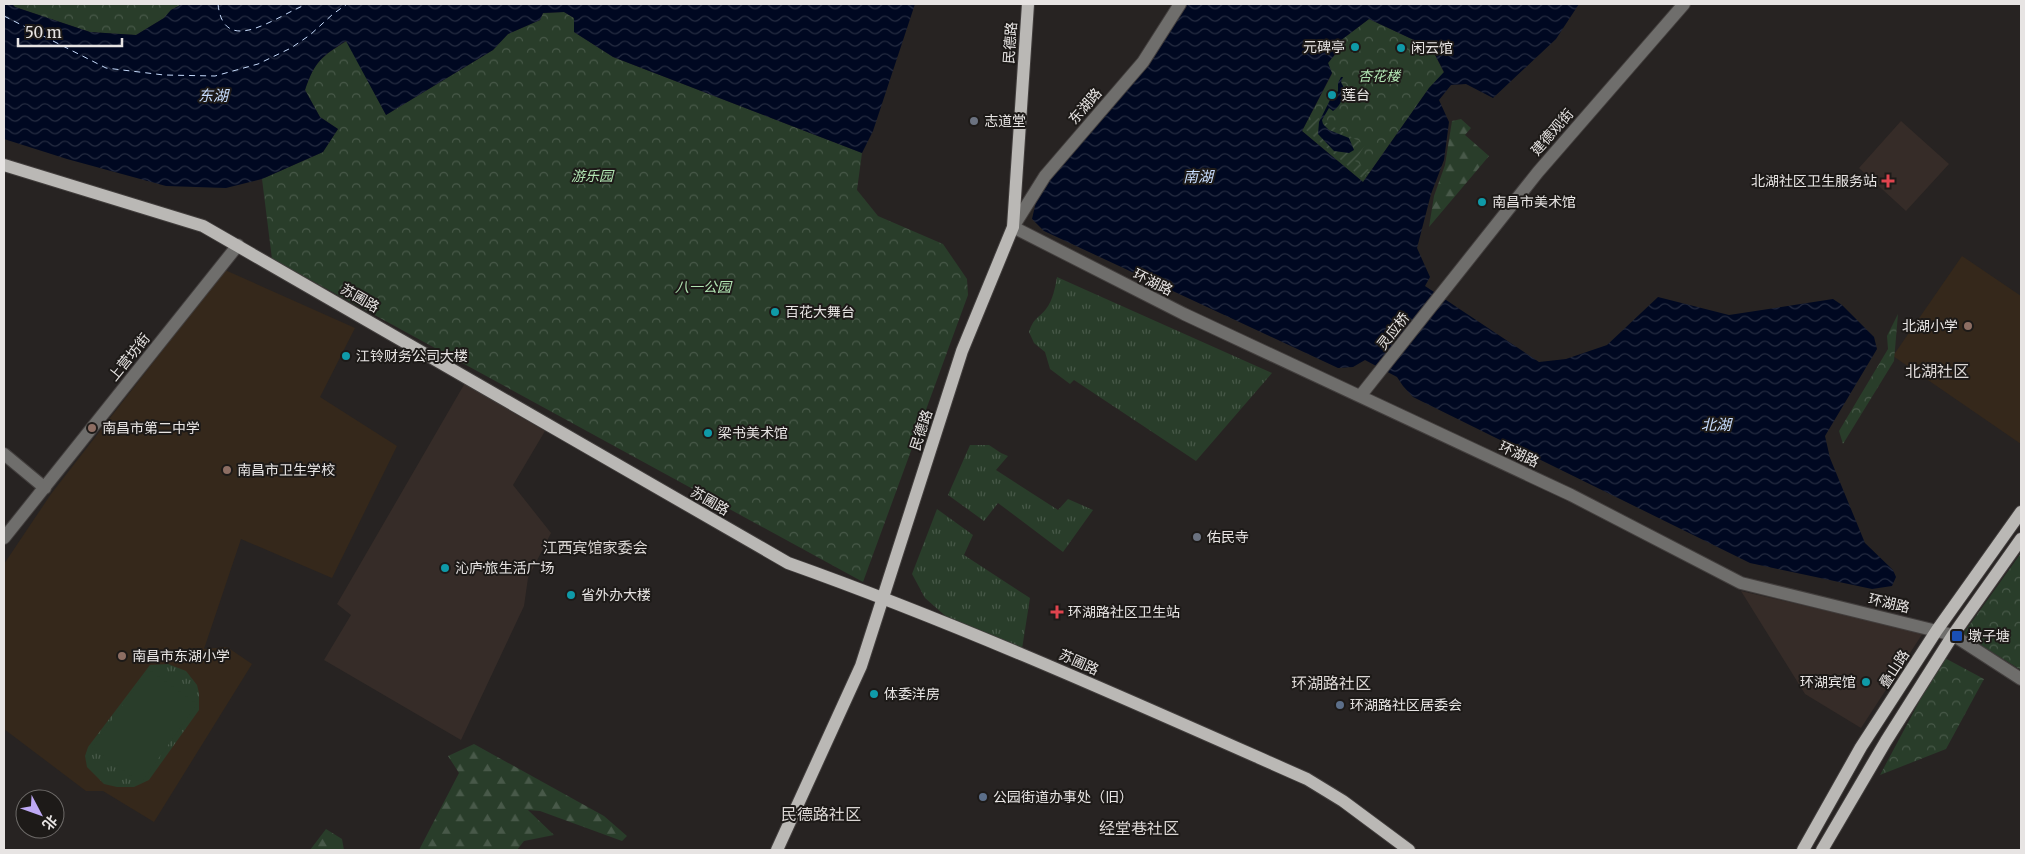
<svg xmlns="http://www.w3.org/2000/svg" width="2025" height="854" viewBox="0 0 2025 854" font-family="Merriweather,'Noto Sans SC',serif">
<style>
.built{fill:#362c28}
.education{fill:#35281b}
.grass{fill:url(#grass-tufts)}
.forest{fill:url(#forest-firs)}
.park{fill:url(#park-crowns)}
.garden{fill:url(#garden-furrows)}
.pitch{fill:#293d2a}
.water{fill:url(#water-waves);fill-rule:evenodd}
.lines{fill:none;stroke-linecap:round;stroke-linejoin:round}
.ferry{stroke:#c7dcfd;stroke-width:1;stroke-dasharray:6 5;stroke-linecap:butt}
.minor-casing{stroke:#423e3d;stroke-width:14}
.major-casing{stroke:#423e3d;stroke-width:14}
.minor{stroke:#6f6e6c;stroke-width:12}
.major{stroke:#bab8b5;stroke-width:12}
.culture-dot{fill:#0f9aa8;stroke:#1d1a18;stroke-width:2}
.worship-dot{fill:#6b7280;stroke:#1d1a18;stroke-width:2}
.health-dot{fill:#e0444e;stroke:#1d1a18;stroke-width:2}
.education-dot{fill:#8d6e63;stroke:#1d1a18;stroke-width:2}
.transit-dot{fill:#1a4fb4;stroke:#1d1a18;stroke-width:2}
.service-dot{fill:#5c6f8a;stroke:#1d1a18;stroke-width:2}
.labels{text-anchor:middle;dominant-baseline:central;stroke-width:4;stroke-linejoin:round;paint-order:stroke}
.street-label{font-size:14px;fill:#e7e4e3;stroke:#1d1a18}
.poi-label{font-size:14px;fill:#e7e4e3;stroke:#1d1a18;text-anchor:start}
.park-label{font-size:14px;font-style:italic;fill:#b1e4b2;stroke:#1d1a18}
.water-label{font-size:15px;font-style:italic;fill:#c7dcfd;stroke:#1d1a18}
.neighbourhood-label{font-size:15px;fill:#dcd7d5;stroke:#1d1a18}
.quarter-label{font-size:16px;fill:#dcd7d5;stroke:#1d1a18}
</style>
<defs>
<pattern id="grass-tufts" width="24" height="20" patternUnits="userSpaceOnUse" patternTransform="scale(1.25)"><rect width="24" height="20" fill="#293d2a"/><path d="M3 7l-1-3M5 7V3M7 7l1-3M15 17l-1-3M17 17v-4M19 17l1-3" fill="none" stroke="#485949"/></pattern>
<pattern id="forest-firs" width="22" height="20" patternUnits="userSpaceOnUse" patternTransform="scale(1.25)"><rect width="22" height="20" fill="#293d2a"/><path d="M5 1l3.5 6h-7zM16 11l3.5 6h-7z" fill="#485949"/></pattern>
<pattern id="park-crowns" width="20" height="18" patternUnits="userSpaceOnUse" patternTransform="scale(1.25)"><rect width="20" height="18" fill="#293d2a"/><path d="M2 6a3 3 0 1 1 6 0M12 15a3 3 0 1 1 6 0" fill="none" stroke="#485949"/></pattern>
<pattern id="garden-furrows" width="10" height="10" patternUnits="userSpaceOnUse" patternTransform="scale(1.25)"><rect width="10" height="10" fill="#293d2a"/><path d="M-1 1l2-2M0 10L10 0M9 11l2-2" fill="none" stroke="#485949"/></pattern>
<pattern id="water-waves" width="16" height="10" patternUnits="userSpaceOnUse" patternTransform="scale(1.25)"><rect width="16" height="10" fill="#000821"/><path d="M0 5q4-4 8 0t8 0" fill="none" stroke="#252c41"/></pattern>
</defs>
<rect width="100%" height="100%" fill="#272322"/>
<!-- built -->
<path class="built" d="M1901,121L1949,164L1906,211L1859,168Z
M465,383L545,431L513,485L551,533L528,578L524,606L461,740L324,660L351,615L337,604Z
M1741,591L1923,633L1861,728L1805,694Z"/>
<!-- education -->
<path class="education" d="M1962,256L2021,296V444L1893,356Z
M225,270L355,328L320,397L397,446L332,578L241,539L204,649L227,647L252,664L154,822L103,791H86L4,729V564L51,494Z"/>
<!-- grass -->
<path class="grass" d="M1057,277L1086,290L1272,373L1196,461L1074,380L1070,384L1050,369L1045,352L1034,343L1029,332C1034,317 1038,319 1046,309C1053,300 1055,288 1057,277Z
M970,445H989L1001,453L1008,456L996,470L1058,510L1068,499L1093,510L1063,552L998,503L984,521L948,495Z
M937,509L973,535L964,555L1030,598L1022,649L950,620L925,598L912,574Z
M168,664L186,671L197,685L199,693V710L149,780L134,787H117L104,784L87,767L85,756L88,747L150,665Z"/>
<!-- forest -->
<path class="forest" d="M1461,119L1471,128L1465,135L1489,156L1429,227L1434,196L1445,165L1452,121Z
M474,744L604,816L627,836L622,841L540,811L528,810L554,835L524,841L517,850H419L459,773L448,756Z
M326,829L342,839L344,850H310Z"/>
<!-- park -->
<path class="park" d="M12,4H182L171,10L164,18L136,35L90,32L15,7Z
M564,12L574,18V32L613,57L862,153L857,190L878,216L943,244L967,279L968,295L863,582L272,259L262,179L323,152L338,129L320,117L305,90C315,61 321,57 347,41L386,115L493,50L508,34L540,20L543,13Z
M1369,19L1416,41L1429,43L1444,73L1429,88L1363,182L1302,131L1332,74L1328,63L1337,52L1336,44Z
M1898,314L1894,361L1843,444L1839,431L1888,349L1887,336Z
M2021,553V670L1963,634Z
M1943,657L1984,679L1946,749L1880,775Z"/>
<!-- garden -->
<path class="garden" d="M1313,115L1365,145L1355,161L1369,170L1363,179L1306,130Z"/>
<!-- pitch -->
<path class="pitch" d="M148,669L197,704L141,783L92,748Z"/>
<!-- water -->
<path class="water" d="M4,4H12L15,7L90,32L136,35L164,18L171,10L182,4H915L873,131L862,153L613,57L574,32V18L564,12L543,13L540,20L508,34L493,50L386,115L346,41C321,57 315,61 305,90L320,117L338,129L323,152L262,179L226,188L166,186L67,159L4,139Z
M1187,4H1579L1556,39L1493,98L1466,84L1451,85L1439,100L1449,122L1444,160L1431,194L1417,248L1430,277L1425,286L1539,362L1566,359L1607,345L1658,297L1729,315L1833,299L1842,305L1874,337L1877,349L1825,436L1830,458L1865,543L1893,570L1896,577L1892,586L1872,589L1750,563L1413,397L1403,386L1397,377L1365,360L1353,367L1338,368L1044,231L1032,219L1038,193L1146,62ZM1369,19L1416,41L1429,43L1444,72L1429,88L1363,182L1302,131L1332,73L1328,63L1337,52L1336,44Z
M1341,77H1343L1341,82L1344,88C1343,97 1341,106 1333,111L1329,108L1322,120L1323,124L1329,130L1349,138L1354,150L1349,153L1334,151L1318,134L1319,122L1330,100L1338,91V83Z"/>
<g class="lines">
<!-- ferry -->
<path class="ferry" d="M218,4C224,60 280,13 308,4
M4,16L106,68L164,75L215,76L258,64L291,48L310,35L333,14L347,4"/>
<!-- minor casing -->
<g class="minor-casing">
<path id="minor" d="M1180,4L1143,62L1045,176L1013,227L1184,314L1571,495L1741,583L1953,635L2021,679
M1361,395L1538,172L1684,4
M4,454L45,488
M4,538L238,245"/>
</g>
<!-- major casing -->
<g class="major-casing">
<path id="major" d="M4,165L203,226L788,563C965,626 1135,703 1307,779L1343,801L1409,850
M777,850L861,666L962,351L1013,227L1028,4
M1803,850L1861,747L1937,630L2021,512
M1822,850L1886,741L1953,635L2021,539"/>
</g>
<!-- minor -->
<use href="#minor" class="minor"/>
<!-- major -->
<use href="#major" class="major"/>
</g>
<!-- markers -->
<g class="culture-dot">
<circle cx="1355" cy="47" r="5"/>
<circle cx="1401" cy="48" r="5"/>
<circle cx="1332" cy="95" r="5"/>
<circle cx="1482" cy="202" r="5"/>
<circle cx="775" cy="312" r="5"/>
<circle cx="346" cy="356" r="5"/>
<circle cx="708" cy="433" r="5"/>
<circle cx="445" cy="568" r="5"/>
<circle cx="571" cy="595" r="5"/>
<circle cx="1866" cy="682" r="5"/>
<circle cx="874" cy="694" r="5"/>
</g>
<g class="worship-dot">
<circle cx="974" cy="121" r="5"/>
<circle cx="1197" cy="537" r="5"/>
</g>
<g class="health-dot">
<path d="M1885.5 173.5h5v5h5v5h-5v5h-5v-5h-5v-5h5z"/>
<path d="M1054.5 604.5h5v5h5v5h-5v5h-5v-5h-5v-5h5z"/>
</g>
<g class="education-dot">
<circle cx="1968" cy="326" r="5"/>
<circle cx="92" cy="428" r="5"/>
<circle cx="227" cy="470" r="5"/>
<circle cx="122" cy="656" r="5"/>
</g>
<rect class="transit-dot" x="1951" y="630" width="12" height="12" rx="2.5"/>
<g class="service-dot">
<circle cx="1340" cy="705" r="5"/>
<circle cx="983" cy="797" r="5"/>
</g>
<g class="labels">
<!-- street labels -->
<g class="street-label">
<text transform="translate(1010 43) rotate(-86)">民德路</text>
<text transform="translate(1085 106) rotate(-49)">东湖路</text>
<text transform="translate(1552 132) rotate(-49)">建德观街</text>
<text transform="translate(1153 282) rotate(26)">环湖路</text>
<text transform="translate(360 298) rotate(30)">苏圃路</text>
<text transform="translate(1393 331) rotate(-52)">灵应桥</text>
<text transform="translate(129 357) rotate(-51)">上营坊街</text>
<text transform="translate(921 430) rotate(-72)">民德路</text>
<text transform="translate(1519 454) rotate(25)">环湖路</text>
<text transform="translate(710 501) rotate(30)">苏圃路</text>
<text transform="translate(1889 603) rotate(13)">环湖路</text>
<text transform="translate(1079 662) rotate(24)">苏圃路</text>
<text transform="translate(1894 669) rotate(-57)">叠山路</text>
</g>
<!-- poi labels -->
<g class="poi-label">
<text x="1345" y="47" text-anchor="end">元碑亭</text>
<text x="1411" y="48">闲云馆</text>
<text x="1342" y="95">莲台</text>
<text x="984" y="121">志道堂</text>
<text x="1877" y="181" text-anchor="end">北湖社区卫生服务站</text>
<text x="1492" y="202">南昌市美术馆</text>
<text x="785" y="312">百花大舞台</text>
<text x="1958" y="326" text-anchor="end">北湖小学</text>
<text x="356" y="356">江铃财务公司大楼</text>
<text x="102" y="428">南昌市第二中学</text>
<text x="718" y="433">梁书美术馆</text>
<text x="237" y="470">南昌市卫生学校</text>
<text x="1207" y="537">佑民寺</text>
<text x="455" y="568">沁庐·旅生活广场</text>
<text x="581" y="595">省外办大楼</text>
<text x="1068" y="612">环湖路社区卫生站</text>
<text x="1968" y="636">墩子塘</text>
<text x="132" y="656">南昌市东湖小学</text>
<text x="1856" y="682" text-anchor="end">环湖宾馆</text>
<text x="884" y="694">体委洋房</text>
<text x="1350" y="705">环湖路社区居委会</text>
<text x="993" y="797">公园街道办事处（旧）</text>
</g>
<!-- park labels -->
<g class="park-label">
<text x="1379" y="76">杏花楼</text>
<text x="592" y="176">游乐园</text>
<text x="703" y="287">八一公园</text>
</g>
<!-- water labels -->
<g class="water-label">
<text x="213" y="95">东湖</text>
<text x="1198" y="176">南湖</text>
<text x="1716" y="424">北湖</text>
</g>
<!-- neighbourhood labels -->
<g class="neighbourhood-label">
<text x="595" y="547">江西宾馆家委会</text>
</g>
<!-- quarter labels -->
<g class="quarter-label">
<text x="1937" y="371">北湖社区</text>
<text x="1331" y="683">环湖路社区</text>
<text x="821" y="814">民德路社区</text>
<text x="1139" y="828">经堂巷社区</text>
</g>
</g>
<!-- border -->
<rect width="2025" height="854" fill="none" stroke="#e7e4e3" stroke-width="10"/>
<!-- north arrow -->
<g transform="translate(40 814) rotate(131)"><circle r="24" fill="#1d1a18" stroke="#6e6b69"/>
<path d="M0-4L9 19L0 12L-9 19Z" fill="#bea9f5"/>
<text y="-8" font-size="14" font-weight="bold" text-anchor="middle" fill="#e7e4e3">北</text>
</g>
<!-- scale -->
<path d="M18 38v8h104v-8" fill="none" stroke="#e7e4e3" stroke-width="2.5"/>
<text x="25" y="38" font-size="15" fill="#e7e4e3" stroke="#1d1a18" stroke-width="4" paint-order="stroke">50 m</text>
</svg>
